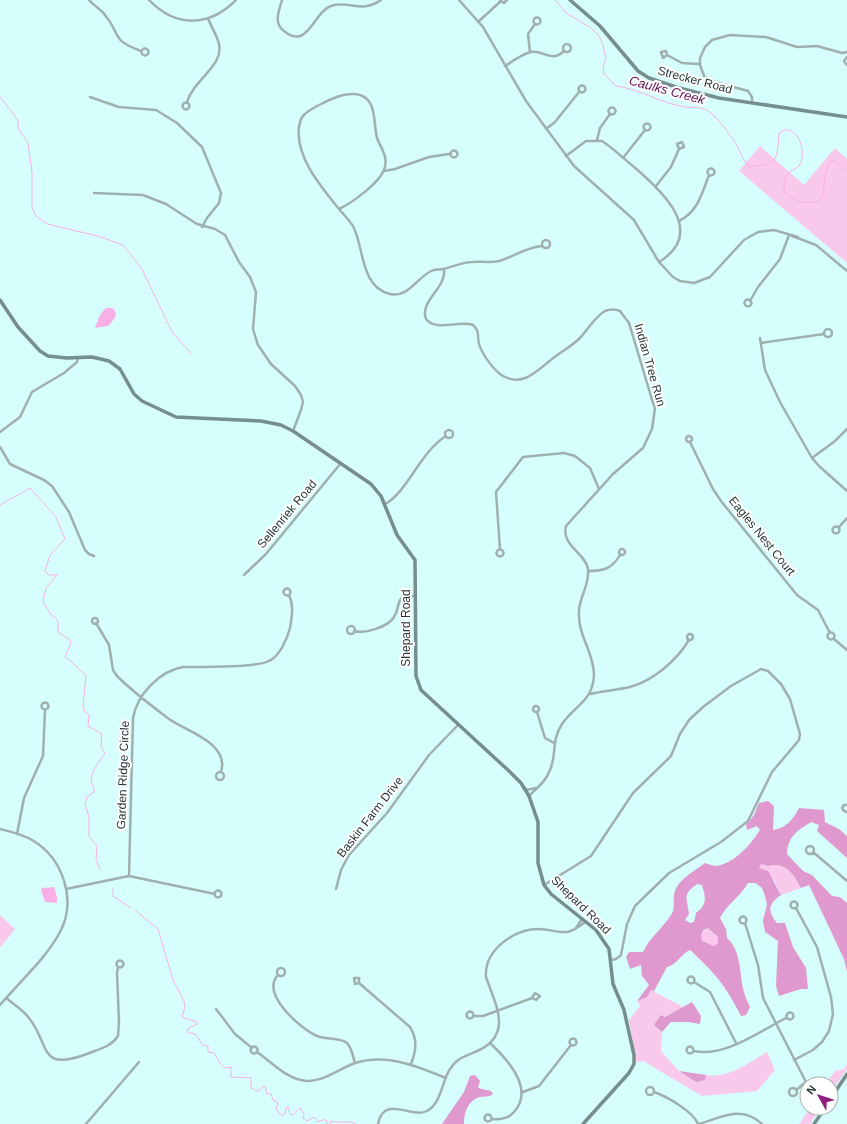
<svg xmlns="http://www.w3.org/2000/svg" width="847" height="1124" viewBox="0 0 847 1124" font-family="Arial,sans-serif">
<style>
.green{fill:#f9c9ec}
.forest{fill:#df99ce;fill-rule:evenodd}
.water{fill:#f7b0e6}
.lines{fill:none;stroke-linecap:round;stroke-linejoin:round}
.stream{stroke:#f7b0e6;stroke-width:1}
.street{stroke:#9fb0af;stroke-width:2.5}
.secondary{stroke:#768e8d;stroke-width:3.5}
.labels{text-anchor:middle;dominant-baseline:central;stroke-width:4;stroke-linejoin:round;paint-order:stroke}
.street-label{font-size:12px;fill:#273737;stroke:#fff}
.water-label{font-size:13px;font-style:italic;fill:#631156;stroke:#fff}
</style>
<rect width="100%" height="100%" fill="#d6fefc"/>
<!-- green -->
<path class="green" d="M760,146L804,185L835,148L847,159V263L739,171Z
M761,863L768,866C785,861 794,874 801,888L781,895L774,880L759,868Z
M0,915L15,929L0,948Z
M708,928L718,937V944L714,946L702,941L701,935L703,930Z
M651,990L683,1007L665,1017L659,1030L662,1032L661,1051L679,1071L696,1082L705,1080L706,1075C729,1079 748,1063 767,1052L775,1070L757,1091L702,1096L643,1061L636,1062L629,1020L640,1006L637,1001L647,996Z
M847,1064V1069L831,1092V1084H826L835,1071L844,1069Z
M810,1108H820L810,1124H799Z"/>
<!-- forest -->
<path class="forest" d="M768,801L774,806L773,830C786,828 793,820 799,808L824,810L825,822L839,829L847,836V858L817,831L819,825L811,822C797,831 788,836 787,854L803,871L812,875L832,896L840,897L847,903V972L844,959L809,885L801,888C794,874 785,861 768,866L761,864L759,868L768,871L781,895C768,904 767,911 777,923H785L793,947L806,968L808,989H801L779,996L776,986L778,941L765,932L763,921L767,904L765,896L762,888L756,883H748C739,898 728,903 720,918L726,929L727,938C742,951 739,974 744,992C745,997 748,1002 750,1007L746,1015L741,1016C726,986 714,972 690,950C681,954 677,965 667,967L654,991L651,990L647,997L637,1001L649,985L642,976L641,965L630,969L626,957L629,952H643C650,937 662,929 671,915C676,908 672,899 675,891C679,879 696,870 705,863C708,864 714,866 717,866C736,862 750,845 760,830L757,826L747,830L746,825L754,815L759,803ZM697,884L702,885C706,898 707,905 696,913L694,922L690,923L685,920L689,914C687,897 682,895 697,884ZM708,928L718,937V943L714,946L702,941L701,935L703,930Z
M692,1002L701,1016L700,1024L688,1022H671L662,1032L654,1025L661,1015L665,1017Z
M679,1071L706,1075L705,1080L696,1082Z
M475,1075L480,1081L478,1088L491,1091L493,1094C488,1098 485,1096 480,1097C468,1100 464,1113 464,1124H442L464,1092L470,1076Z"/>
<!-- water -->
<path class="water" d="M106,308H113L116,313L115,318L108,326L95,328L100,315Z
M54,887L57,897V903L45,902L41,890L42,888Z"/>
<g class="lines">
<!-- stream -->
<path class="stream" d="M555,0L566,13L591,28L599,36L603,45L606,59L603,67L604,74L616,86C640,89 662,104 686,107C696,108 704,106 712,114C720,121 734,139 738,148C742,155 743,160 749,167C778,164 777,162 779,133L784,130C800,127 807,155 799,166C797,168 793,170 791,171C784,176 784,184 784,191C794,202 806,205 820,200C827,187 822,175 830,162L835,161L847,172
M0,97L18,120V128L28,143L32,172V208L36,216L47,224L98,236L123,245L142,269L172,332L191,353
M0,505L30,488L56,517L65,539L50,555L45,571L49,575H57L46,588L43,602L52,616C60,619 58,624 58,632L70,640L71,643L65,657C74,663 78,669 86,675L83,707L85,712L89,715L88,726L102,734L101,746L105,753C101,760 91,771 91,780C92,785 95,787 94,792L87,797L85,805L89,816V836L97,846L96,860L100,869
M113,889V896L131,908
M135,910L158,929L173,980L184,1001L185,1007L182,1017L197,1022V1024L189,1028L187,1032L195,1034L203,1045L208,1046V1052L214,1053L220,1063L225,1068L231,1067V1077L251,1078V1088L258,1091L265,1086L267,1094H271L273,1100L278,1103L276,1109L281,1115H284L287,1107L289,1108L290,1114L293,1115L300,1108L304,1114L303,1118L307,1121L314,1117L318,1122L323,1120H326L328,1124
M330,1124L331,1121C341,1124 349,1119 356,1124"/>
<!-- street -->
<path class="street" d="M89,0C94,6 101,9 105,15C122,35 109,39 141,51
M149,0C176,28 209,27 236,0
M282,0C279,11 273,23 284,31C308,51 314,11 331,6C350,0 361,14 381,0
M459,0L483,27L526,101L574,166L634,220L659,262L673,277L680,281L694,283L710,277L744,240L758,232L774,230L798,237
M500,0L504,3L507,0
M533.5 21a3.5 3.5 0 1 1 7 0a3.5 3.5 0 1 1-7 0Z
M478,22L501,1
M563 48a4 4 0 1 1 8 0a4 4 0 1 1-8 0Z
M141.5 52a3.5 3.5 0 1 1 7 0a3.5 3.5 0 1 1-7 0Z
M530,52L528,34L535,24
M667,55L663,58L661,52L666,51L667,55L682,63L699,64
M847,57L844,61L847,65
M505,66C513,61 522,54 531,52C544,50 552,63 564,51
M578.5 89a3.5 3.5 0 1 1 7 0a3.5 3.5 0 1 1-7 0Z
M90,97L119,107L156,110L177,123L202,147L221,193L219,203L207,218L202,227
M187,102C194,79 224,66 219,44C217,35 211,27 208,18
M182.5 106a3.5 3.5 0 1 1 7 0a3.5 3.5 0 1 1-7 0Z
M752,103V97L748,91L715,82L704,76L700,65V58L705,47L712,40L730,35L766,37L797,47L817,46L842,53L847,52
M608.5 111a3.5 3.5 0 1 1 7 0a3.5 3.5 0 1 1-7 0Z
M643.5 127a3.5 3.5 0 1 1 7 0a3.5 3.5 0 1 1-7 0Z
M546,129L555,122L579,92
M597,140L600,128L610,114
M450.5 154a3.5 3.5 0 1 1 7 0a3.5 3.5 0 1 1-7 0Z
M566,156L586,141H602C613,148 623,158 633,166C661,190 708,232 659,262
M623,158L645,130
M707.5 172a3.5 3.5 0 1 1 7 0a3.5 3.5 0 1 1-7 0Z
M384,171L395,169L429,157L449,154
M656,186L671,167L679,149L684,147L682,142L677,144L679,149
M94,193L143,195L166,204L197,224L215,229L225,235L239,262L250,277L256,292L253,329L258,345L271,364L295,386L301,395L303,402L301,410L293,431
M339,209C352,203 379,183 384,170C389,157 381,149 377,138C375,129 375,120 373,111C367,84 338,95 321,104C315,107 307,111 303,116C300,119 300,123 299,127C295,157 322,188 339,209C344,215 349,220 353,226C364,246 360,287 390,294C408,298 417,278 431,271C435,269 439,270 443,269C453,267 462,262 472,262C481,261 490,263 499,261C514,257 526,247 542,246
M679,221C698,212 702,193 709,175
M792,236L816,245L847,271
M542 244a4 4 0 1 1 8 0a4 4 0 1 1-8 0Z
M444,269C447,288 419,301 426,319C436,332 459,320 473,325C480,331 477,336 479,344C482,354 494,371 503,376C525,388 539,368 556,356C564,350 573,345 580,338C588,329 595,317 605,311C610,309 615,309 620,311L629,323L653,403L655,408L652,429L643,448L613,474L566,526C561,546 585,552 588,569C590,584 580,596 579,610C577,635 594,652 594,675C593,701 575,705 562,724C551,741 557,754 550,770C546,781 537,788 529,796
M744.5 303a3.5 3.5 0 1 1 7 0a3.5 3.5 0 1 1-7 0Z
M750,301L758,287L780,259L789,235
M824 333a4 4 0 1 1 8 0a4 4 0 1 1-8 0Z
M760,338L765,370L780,402L812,458L819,466L847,491
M761,343L824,334
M445 434a4 4 0 1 1 8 0a4 4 0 1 1-8 0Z
M0,432L20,417L32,392L64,373L77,362L78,357
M686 439a3 3 0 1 1 6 0a3 3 0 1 1-6 0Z
M690,442L713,489L721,501L797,595L818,610L830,633
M0,447L10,464L44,480L52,486L69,512L85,550L89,554L94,556
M812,458L835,441L847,429
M385,504C407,493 420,452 446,436
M832.5 530a3.5 3.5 0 1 1 7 0a3.5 3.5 0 1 1-7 0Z
M839,527L847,518
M619 552a3 3 0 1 1 6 0a3 3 0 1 1-6 0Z
M500,549L496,492L523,457L564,453L575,456L590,468L599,489
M496.5 553a3.5 3.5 0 1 1 7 0a3.5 3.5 0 1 1-7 0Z
M588,571C603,571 612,569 620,555
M244,575L266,554L341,463
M283.5 592a3.5 3.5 0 1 1 7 0a3.5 3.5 0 1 1-7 0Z
M92 621a3 3 0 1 1 6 0a3 3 0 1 1-6 0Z
M96,623L109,645L113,670L117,676C133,692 152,706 169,719C186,731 230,743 221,772
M347 630a4 4 0 1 1 8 0a4 4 0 1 1-8 0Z
M354,631C365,634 388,627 394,617C402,605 393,595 415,596
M827.5 636a3.5 3.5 0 1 1 7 0a3.5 3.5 0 1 1-7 0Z
M687 637a3 3 0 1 1 6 0a3 3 0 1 1-6 0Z
M834,639L847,650
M590,694C603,691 617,690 630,687C653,681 677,660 689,640
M41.5 706a3.5 3.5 0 1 1 7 0a3.5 3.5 0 1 1-7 0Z
M533 709a3 3 0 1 1 6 0a3 3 0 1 1-6 0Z
M537,712L545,738L554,743
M216 776a4 4 0 1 1 8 0a4 4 0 1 1-8 0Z
M526,790L536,788
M847,805H844L842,808L844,811L847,812
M0,829C11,832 22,834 32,840C63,858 77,900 60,932C45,960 19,982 0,1005
M17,834L24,798L43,756L45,710
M806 850a4 4 0 1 1 8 0a4 4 0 1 1-8 0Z
M813,852L847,881
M129,876L133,718C137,695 159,671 183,667C201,667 256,668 269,661C280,656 287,639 290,628C292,616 294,606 289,595
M544,885L591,856L633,793L671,756L680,734L689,720L703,707L731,686L761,669L768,671L781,684L790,699L800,734L799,740L772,772L748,821L721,842L669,873L635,906L627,924L621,955L616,959L611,960
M66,889L129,876L215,894
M336,889L341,870L349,855L387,813L429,755L458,725
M214.5 894a3.5 3.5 0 1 1 7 0a3.5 3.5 0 1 1-7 0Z
M790.5 905a3.5 3.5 0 1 1 7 0a3.5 3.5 0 1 1-7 0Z
M739.5 920a3.5 3.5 0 1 1 7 0a3.5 3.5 0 1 1-7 0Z
M745,923L758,965L763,998L807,1084
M576,928L582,919
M116.5 964a3.5 3.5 0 1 1 7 0a3.5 3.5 0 1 1-7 0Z
M277 972a4 4 0 1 1 8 0a4 4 0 1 1-8 0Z
M278,975C260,994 301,1029 317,1036C326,1040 339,1037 347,1043C352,1048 353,1057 355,1063
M687.5 980a3.5 3.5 0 1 1 7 0a3.5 3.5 0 1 1-7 0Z
M694,982L710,992L736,1043
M359,983V978H354L355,984L359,983L410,1027C418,1040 416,1051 411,1064
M6,998C14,1004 23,1010 29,1018C51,1046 38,1072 87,1054C99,1049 111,1047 118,1036L119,1022L117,973L118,967
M216,1009L235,1034L252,1048
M466.5 1015a3.5 3.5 0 1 1 7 0a3.5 3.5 0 1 1-7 0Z
M786.5 1016a3.5 3.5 0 1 1 7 0a3.5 3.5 0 1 1-7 0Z
M473,1016H483L532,998L535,993L540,996L536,1000L532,998
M569.5 1042a3.5 3.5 0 1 1 7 0a3.5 3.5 0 1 1-7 0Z
M491,1044C508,1060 535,1089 514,1112C508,1119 501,1120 492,1119
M686.5 1050a3.5 3.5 0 1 1 7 0a3.5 3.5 0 1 1-7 0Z
M250.5 1050a3.5 3.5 0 1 1 7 0a3.5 3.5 0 1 1-7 0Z
M694,1051C724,1058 760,1031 786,1018
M257,1052C270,1061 285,1077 301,1080C320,1085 338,1069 355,1063C387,1053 416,1066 446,1078
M794,1060L813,1050L822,1042L829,1031L833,1014L831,997L817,947L796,908
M646 1091a4 4 0 1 1 8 0a4 4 0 1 1-8 0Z
M789 1092a4 4 0 1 1 8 0a4 4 0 1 1-8 0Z
M796,1090L806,1082
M523,1092L539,1086L571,1045
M654,1092C666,1096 694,1112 698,1124
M484.5 1118a3.5 3.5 0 1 1 7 0a3.5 3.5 0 1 1-7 0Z
M86,1124L139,1062
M378,1124C384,1094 412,1119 427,1111C441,1104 442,1081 450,1069C456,1059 465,1056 475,1052C514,1036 496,1006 486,977C484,950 514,929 539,929C549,929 558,933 567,932C574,931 580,926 585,922
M699,1124C722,1117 742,1105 762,1124"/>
<!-- secondary -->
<path class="secondary" d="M570,0L600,26L638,71L649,78L679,88L719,98L847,117
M0,300L18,327L40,351L48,356L67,358L92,357L109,361L120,369L134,394L142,401L176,417L261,421L281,425L293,431L371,484L381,496L397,535L415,560L416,676L421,690L509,771L521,783L529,796L538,822V863L544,885L551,894L596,930L609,949L613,984L624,1010L634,1055V1064L629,1073L583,1124
M831,1098L847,1074
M814,1124L825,1108"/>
</g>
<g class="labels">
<!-- street labels -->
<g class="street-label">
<text transform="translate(695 80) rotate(15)">Strecker Road</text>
<text transform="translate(650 365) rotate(74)">Indian Tree Run</text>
<text transform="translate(287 514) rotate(-50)">Sellenriek Road</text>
<text transform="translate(762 536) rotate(51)">Eagles Nest Court</text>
<text transform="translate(406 628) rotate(-90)">Shepard Road</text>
<text transform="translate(123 775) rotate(-88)">Garden Ridge Circle</text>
<text transform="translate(370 817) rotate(-52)">Baskin Farm Drive</text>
<text transform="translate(581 905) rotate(44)">Shepard Road</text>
</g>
<!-- water labels -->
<g class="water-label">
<text transform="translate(667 90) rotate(15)">Caulks Creek</text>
</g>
</g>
<!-- north arrow -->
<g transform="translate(819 1096) rotate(309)"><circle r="19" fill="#ffffff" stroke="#a9afaf"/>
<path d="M0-3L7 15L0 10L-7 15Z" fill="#911f7e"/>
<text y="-6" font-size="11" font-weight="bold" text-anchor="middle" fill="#273737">N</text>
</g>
</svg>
